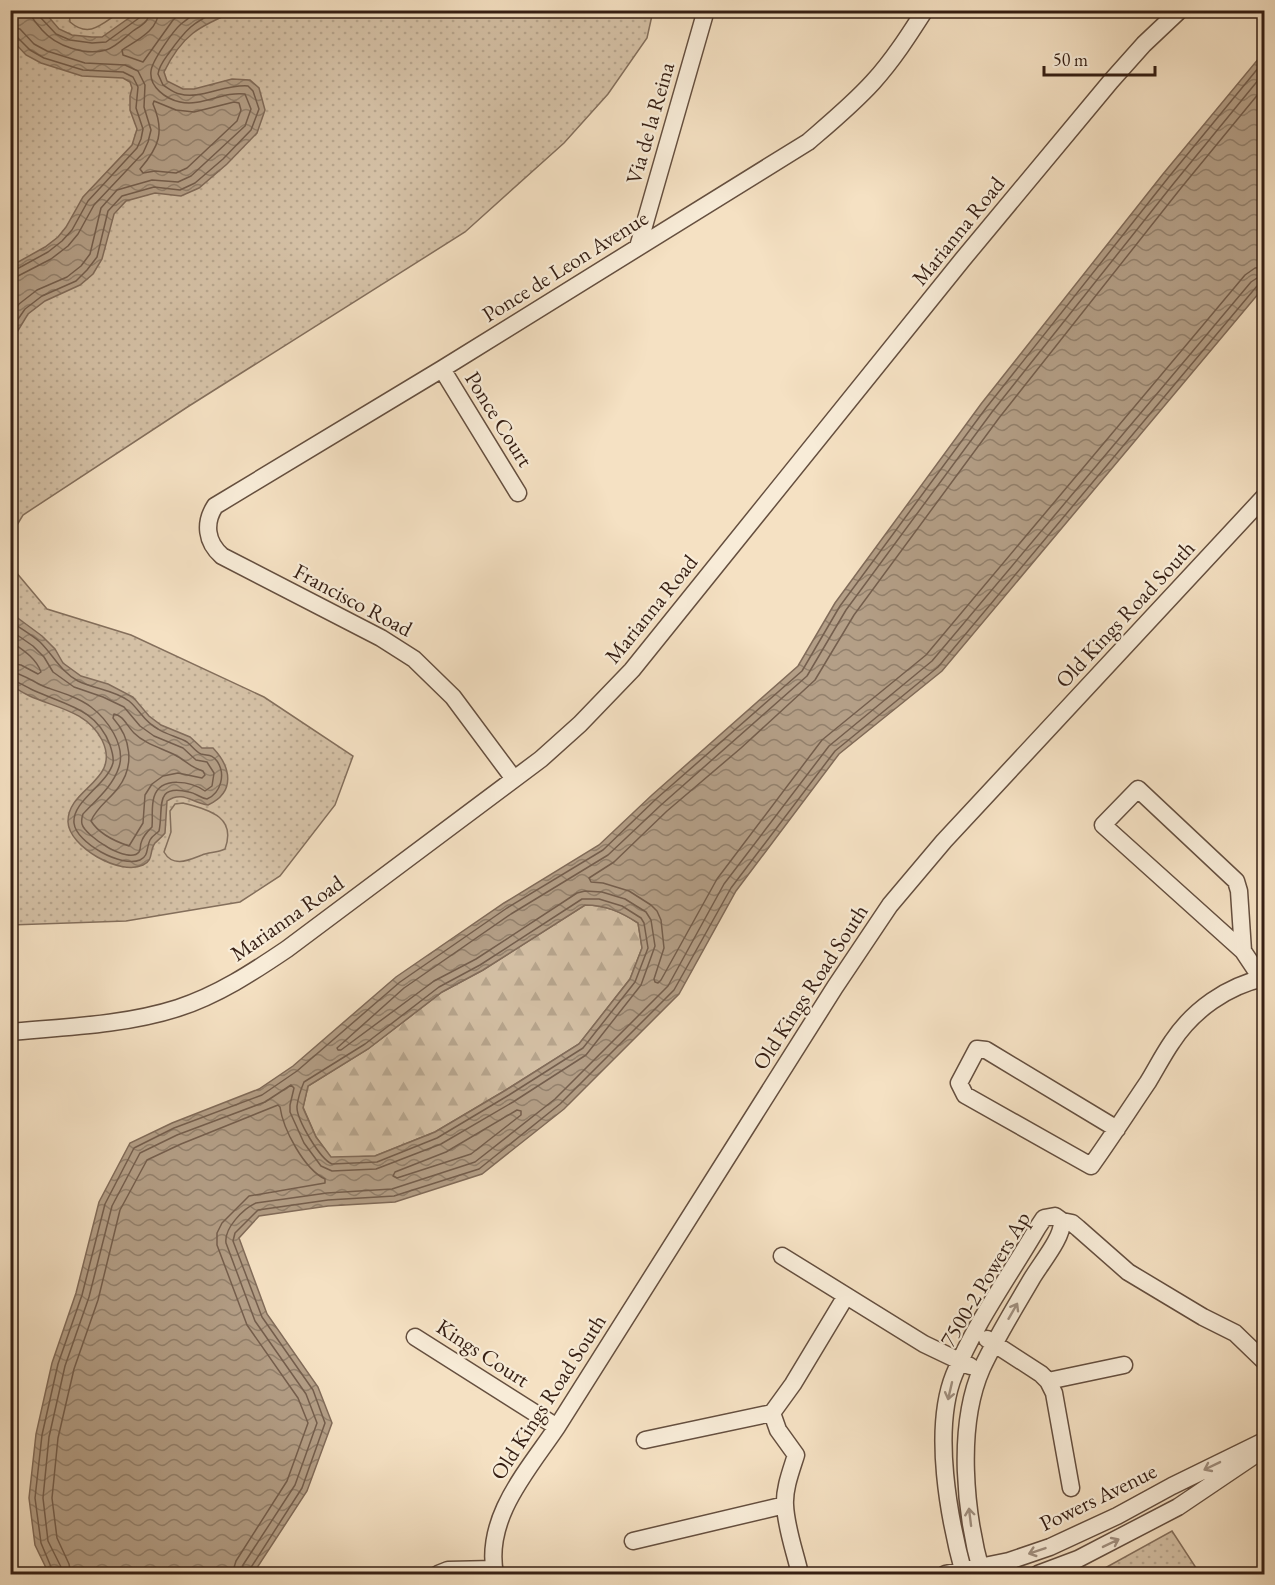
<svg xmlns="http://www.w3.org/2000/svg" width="1275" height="1585" viewBox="0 0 1275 1585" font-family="'EB Garamond',serif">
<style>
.green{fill:url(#green-dots);stroke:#846f5c;stroke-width:1.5}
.forest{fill:url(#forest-firs);stroke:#846f5c;stroke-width:1.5}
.pitch{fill:#d4c0a5;stroke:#846f5c;stroke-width:1.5}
.water{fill:url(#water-waves);stroke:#816b59;stroke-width:1.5;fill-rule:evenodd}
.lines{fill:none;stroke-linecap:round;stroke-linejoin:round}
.shore{stroke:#745e4d;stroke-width:1.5}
.minor-casing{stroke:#654f3f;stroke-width:19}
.minor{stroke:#f8ecd8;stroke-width:16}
.oneway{stroke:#a08f7f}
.labels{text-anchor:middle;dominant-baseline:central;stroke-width:4.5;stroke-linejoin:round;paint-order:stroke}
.street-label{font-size:22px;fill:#351e13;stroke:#f8ecd8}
</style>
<defs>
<pattern id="green-dots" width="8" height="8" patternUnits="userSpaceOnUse" patternTransform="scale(1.5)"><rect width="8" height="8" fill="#d4c0a5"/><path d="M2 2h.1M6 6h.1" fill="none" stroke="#b7a58d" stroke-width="1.8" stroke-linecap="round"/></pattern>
<pattern id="forest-firs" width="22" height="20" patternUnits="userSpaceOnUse" patternTransform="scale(1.5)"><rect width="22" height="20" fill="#d4c0a5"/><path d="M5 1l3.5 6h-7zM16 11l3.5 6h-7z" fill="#b7a58d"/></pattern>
<pattern id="water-waves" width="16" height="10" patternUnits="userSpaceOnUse" patternTransform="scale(1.5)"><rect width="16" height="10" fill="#b49f87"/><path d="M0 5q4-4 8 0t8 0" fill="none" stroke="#93816d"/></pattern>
</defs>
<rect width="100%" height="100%" fill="#f5e1c3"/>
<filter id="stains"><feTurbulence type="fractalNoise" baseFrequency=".00333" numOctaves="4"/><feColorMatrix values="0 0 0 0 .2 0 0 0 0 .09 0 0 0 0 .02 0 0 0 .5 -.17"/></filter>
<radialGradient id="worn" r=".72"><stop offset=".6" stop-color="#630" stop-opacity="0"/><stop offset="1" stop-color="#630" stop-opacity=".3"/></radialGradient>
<!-- green -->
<path class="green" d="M11,11H653L647,38L608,94L564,143L465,232L189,406L23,515L11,535Z
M10,565L47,609L131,635L264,697L353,756L335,805L280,876L240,902L126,921L11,925Z
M1172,1531L1200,1574H1092L1096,1573Z"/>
<!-- forest -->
<path class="forest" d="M585,905C606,905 621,912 638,923L642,948L630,979L579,1044L506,1090L435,1132L375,1156L331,1158L316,1137L303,1107L308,1086L368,1049L442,992L483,970Z"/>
<!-- pitch -->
<path class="pitch" d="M69,11V10L122,11C104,21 91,40 70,22Z
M183,803C208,810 237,816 225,849C217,853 209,852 202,855C189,860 173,868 164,852L171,832L170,811L175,804Z"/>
<!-- water -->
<path class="water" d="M11,10L40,11L47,15L59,29L72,35L92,37H102L139,11H236C199,26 182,35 164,72L167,81L183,89H194L232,79L250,80L259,88L265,110L257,133L227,164L199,188L181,196L155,193L126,201L114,214L102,259L93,274L80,285L45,301L28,314L11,342V266L45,247L58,237L66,227L83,197L132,145L137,129L130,110V96L132,88L130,82L123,78L82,76L41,63L26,55L11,39Z
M1264,52V287L942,671L839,754L736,891L679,994L564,1109L482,1174L395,1202L328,1206L259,1216L239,1238L267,1314L318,1387L332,1423L307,1491L253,1574H49L35,1545L29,1498L36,1434L52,1363L76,1293L99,1202L130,1143L172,1123L259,1089L293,1066L396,977L504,903L599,845L652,795L798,666L835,603L981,404L1163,174ZM585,905C606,905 621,912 638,923L642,948L630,979L579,1044L506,1090L435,1132L375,1156L331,1157L316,1137L303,1108L308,1086L368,1049L442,992L483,970Z
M11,613L42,636L55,649L63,663L81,676L108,684L133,697L149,716L161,725L190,737L202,748H213C231,767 236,792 208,805C192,803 183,790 167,801L165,833C162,837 158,840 155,843C149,851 154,860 143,865C120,876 69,847 68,822C67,788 122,781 102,740C83,703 37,708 11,684Z"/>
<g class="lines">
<!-- shore -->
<path class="shore" d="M31,10C31,20 37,23 42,30C56,46 85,56 106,50C116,47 125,37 133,31C142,25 149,22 150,10
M38,10L40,17L56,34L70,40L92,43L106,42L139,18L142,10
M159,10C158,31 137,40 122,50L123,55L143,62L173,20L184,10
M10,27L20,29L34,44L47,51L85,63L125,65L138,71L145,85L144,107L151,130L148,142L143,153L94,205L78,234L68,246L51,259L18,276L10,278
M10,35L16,36L30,50L44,58L83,70L123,72L133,77L138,87L136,108L143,129L141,139L137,148L88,201L72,230L62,241L48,252L15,270H10
M1264,87L1181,188L999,418L854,615L815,680L741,748L667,811L614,862L589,878L591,882L603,883L629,891L651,905L657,911L661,920L664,948L654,979L655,982L658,983L661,980L717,879L822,740L926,655L1245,275L1255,268L1264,267
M154,101L176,110L194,112L234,102L239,103L241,110L237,121L187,168L176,173L155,171L143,173L140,169C159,147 165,132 153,104Z
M10,317L19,304L37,290L67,277L81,266L90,254L101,208L117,190L152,180L178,182L191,176L245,126L251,109L245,94C223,91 202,107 180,102C166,99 149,87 151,71C152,61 173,31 181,24C187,19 194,14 201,10
M10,331L25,309L42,296L76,281L87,270L97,257L108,211L122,196L154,187L180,190L195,183L223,159L251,130L259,109L253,91L248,86C225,84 199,100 180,94C174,93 168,88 163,85L158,74C159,66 164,60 169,53C186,29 193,22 220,10
M10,621C20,628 31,634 40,642C54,656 60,671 78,681C94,689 114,690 129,701C140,710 144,722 158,729C167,735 179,737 187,742C192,746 196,752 201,754C208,756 212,754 217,761C226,774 221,793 207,799C200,798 196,793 189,792C153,783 164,809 159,831C156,834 152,836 150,840C146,848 149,856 140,860C122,868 76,843 74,823C72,801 107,785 113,763C114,757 112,751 110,745C97,709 66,705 35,691C27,688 19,681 10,680
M10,630L33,646L44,657L53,672L74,687L103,697L124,707L140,726L154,736L183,748L196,760L207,762L214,773L212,786L205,791C192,782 161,775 154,797C151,807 153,817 152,827C147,832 143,836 141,843C140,846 141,849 139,852C129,865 85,836 82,824C81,820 82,817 83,814C96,800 113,786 119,767C126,745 107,719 91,707C79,698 63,693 48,688C36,684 23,673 10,672
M10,641C23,650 36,658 41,672L38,674L21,665L10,663
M114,714C123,715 127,726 134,733C145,744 161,748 175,755C185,760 191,768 203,771L205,775L202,778L178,773L163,776L152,784L145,795L143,823L129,846C114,841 99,834 91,821C96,808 110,799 118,788C135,766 131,738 113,718Z
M582,899H599L622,906L641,918L644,923L648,948L635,982L583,1048L509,1095L437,1138L377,1162L332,1164C320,1159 296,1119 297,1106C298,1098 301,1089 304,1082L365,1044L439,987L480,965Z
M517,1110L521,1111V1115L471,1154L397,1178L393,1176L395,1172L446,1152Z
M54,1574L41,1543L35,1498L42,1435L58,1364L82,1295L105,1204L134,1148L174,1128L262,1095L297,1071L400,982L507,908L603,850L656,799L802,671L840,606L986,408L1168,178L1264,61
M62,1574L61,1567L48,1541L43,1498L49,1437L65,1366L89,1297L112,1206L140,1153L177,1135L265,1102L291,1085L294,1088L290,1105V1112L304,1143L321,1166L332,1171L376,1169L441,1144L513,1102L586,1055L641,985L655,946L651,920L646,912L625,899L602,892L585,891L577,893L476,959L434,981L341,1050H338L337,1048L404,988L511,914L608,855L661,805L807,676L846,610L992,412L1174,183L1264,73
M71,1574L69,1564L57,1538L52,1498L58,1438L74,1369L98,1300L120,1210L147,1160L181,1144L278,1105L280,1107C283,1129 304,1169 325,1179V1183L249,1196L222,1223L217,1233V1245L247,1325L298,1398L308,1423L287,1481L236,1561L232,1574
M241,1574L243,1565L295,1485L317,1423L306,1394L255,1321L226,1243C224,1228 243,1209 256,1203L327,1193L392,1189L475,1162L555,1099L668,986L724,884L829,746L932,661L1251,282L1257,278L1264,276
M249,1574L250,1569L302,1488L325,1423L313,1390L262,1317L233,1241L235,1233L258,1210L328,1200L394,1196L479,1169L560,1104L674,990L731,888L835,751L938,667L1257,286L1264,284"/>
<!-- minor casing -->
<g class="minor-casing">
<path id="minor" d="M638,247L706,10
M442,369L518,493
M514,779L453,697L414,659L381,638L222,556C206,542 204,523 215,506L442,369L808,142C830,123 853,104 873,82C893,60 909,35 925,10
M1138,789L1236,881L1239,891L1243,951L1103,825Z
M1243,951L1255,969L1264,976
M10,1032C66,1027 125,1025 178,1008C218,995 253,972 287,949L541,759L580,724L632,670L963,259L1111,81L1144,44L1180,10
M1117,1129L986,1050L977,1049L959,1083L965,1095L1091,1166C1111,1138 1129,1110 1148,1082C1156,1069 1163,1055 1172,1042C1193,1010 1227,986 1264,978
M1062,1221L1072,1223L1078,1228L1128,1272L1203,1317L1235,1333L1264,1361
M782,1256L924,1344L970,1366
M415,1337L557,1427
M987,1339L1041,1374L1048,1381L1054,1393L1071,1488
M1048,1381L1124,1365
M645,1440L772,1413
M633,1541L785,1505
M438,1574L448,1570L494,1569
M495,1574C484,1518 528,1470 557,1427L835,987L890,905L944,841L1264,497
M800,1574C795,1552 786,1528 785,1505C784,1489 791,1471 796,1455L778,1430L772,1413L793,1384L846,1296
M945,1574L1009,1561L1050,1547L1117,1516L1172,1486L1264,1441
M964,1574C949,1519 932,1430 954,1375C975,1323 1010,1275 1038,1227L1044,1218L1055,1216L1062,1221C1063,1238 1040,1264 1031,1280C1014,1309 996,1338 982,1368C956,1427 965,1514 982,1574
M1038,1574L1078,1559L1178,1507L1255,1455"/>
</g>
<!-- minor -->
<use href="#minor" class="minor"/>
</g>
<!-- one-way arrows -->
<defs><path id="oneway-shaft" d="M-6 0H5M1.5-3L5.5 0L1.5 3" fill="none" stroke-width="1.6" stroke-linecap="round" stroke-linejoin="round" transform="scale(1.5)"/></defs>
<g class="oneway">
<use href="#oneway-shaft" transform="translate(1013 1311) rotate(-60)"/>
<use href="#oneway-shaft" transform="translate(950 1391) rotate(103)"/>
<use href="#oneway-shaft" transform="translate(1212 1466) rotate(154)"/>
<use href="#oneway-shaft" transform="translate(970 1517) rotate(-97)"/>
<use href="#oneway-shaft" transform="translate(1111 1543) rotate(-26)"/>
<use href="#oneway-shaft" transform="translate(1037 1551) rotate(161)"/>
</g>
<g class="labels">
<!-- street labels -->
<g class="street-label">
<text transform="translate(650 123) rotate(-74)">Via de la Reina</text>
<text transform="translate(958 231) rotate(-51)">Marianna Road</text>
<text transform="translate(565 266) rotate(-32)">Ponce de Leon Avenue</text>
<text transform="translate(499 419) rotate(58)">Ponce Court</text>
<text transform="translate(353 600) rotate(28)">Francisco Road</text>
<text transform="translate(651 609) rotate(-51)">Marianna Road</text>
<text transform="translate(1125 614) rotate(-47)">Old Kings Road South</text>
<text transform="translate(287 918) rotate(-35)">Marianna Road</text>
<text transform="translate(810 987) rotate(-57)">Old Kings Road South</text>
<text transform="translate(985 1279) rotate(-59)">7500-2 Powers Ap</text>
<text transform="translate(483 1353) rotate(33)">Kings Court</text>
<text transform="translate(548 1397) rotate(-57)">Old Kings Road South</text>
<text transform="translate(1098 1497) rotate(-26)">Powers Avenue</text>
</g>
</g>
<!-- margin -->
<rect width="1275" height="1585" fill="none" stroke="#f5e1c3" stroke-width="36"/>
<rect x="12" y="12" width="1251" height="1561" fill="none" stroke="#351e13" stroke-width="3"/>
<rect x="18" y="18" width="1239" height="1549" fill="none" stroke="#351e13" stroke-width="1.5"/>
<!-- scale -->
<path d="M1044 66v9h111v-9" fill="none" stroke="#351e13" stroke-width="3"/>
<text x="1053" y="66" font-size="18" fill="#351e13" stroke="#f8ecd8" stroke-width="4.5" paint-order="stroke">50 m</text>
<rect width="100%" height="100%" filter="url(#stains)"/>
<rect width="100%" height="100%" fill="url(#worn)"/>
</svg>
